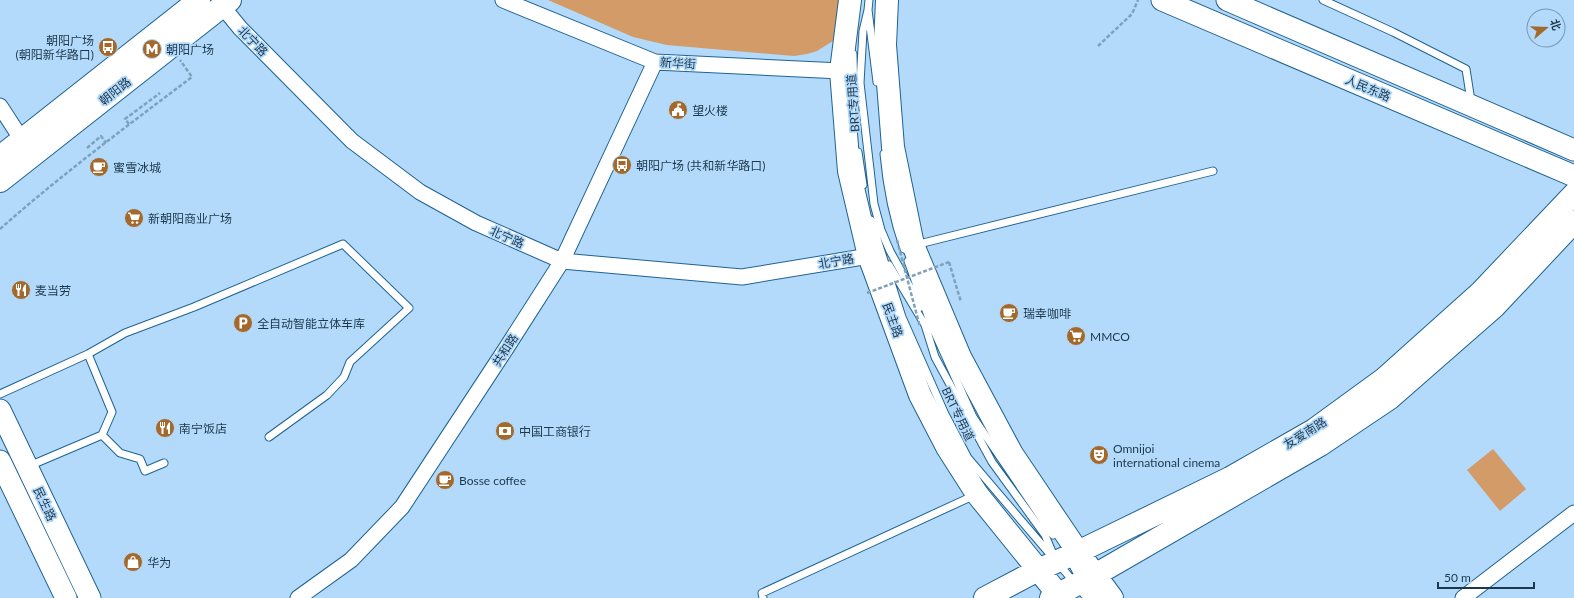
<svg xmlns="http://www.w3.org/2000/svg" width="1574" height="598" viewBox="0 0 1574 598" font-family="Lato,'Noto Sans SC',sans-serif">
<style>
.green{fill:#d29b67}
.lines{fill:none;stroke-linecap:round;stroke-linejoin:round}
.lane-casing{stroke:#1f6392;stroke-width:9}
.street-casing{stroke:#1f6392;stroke-width:17}
.secondary-casing{stroke:#1f6392;stroke-width:23}
.primary-casing{stroke:#1f6392;stroke-width:24}
.path{stroke:#7ea1bd;stroke-width:2.5;stroke-dasharray:4 2;stroke-linecap:butt}
.lane{stroke:#fff;stroke-width:7}
.street{stroke:#fff;stroke-width:15}
.secondary{stroke:#fff;stroke-width:21}
.primary{stroke:#fff;stroke-width:22}
.path-bridge{stroke:#7ea1bd;stroke-width:2.5;stroke-dasharray:4 2;stroke-linecap:butt}
.labels{text-anchor:middle;dominant-baseline:central;stroke-width:3.5;stroke-linejoin:round;paint-order:stroke}
.poi-label{font-size:12px;fill:#1c384d;stroke:#b3dafa;text-anchor:start}
.street-label{font-size:12px;fill:#1c384d;stroke:#b3dafa}
</style>
<rect width="100%" height="100%" fill="#b3dafa"/>
<!-- green -->
<path class="green" d="M548,0H846L833,41L817,51L807,54L794,56L667,45L633,37Z
M1493,449L1526,489L1500,511L1467,470Z"/>
<g class="lines">
<!-- lane casing -->
<g class="lane-casing">
<path id="lane" d="M869,0L868,10L863,31L860,83L874,204L881,230L890,251L921,307
M1323,0L1393,32L1466,69L1471,101
M868,10L877,82
M853,54L854,102
M858,152L863,185
M884,154C887,187 893,218 904,249
M871,220L902,317L944,412L968,458L1055,560
M915,245L1213,171
M908,261L931,324L973,417L1053,535
M889,265L925,325L935,357L992,462L1045,535L1053,554
M0,394L88,354L125,333L194,307L343,244L409,308L350,362L344,377L327,395L269,437
M102,435L120,453L140,459L145,471L164,463
M29,466L102,435L112,412L88,354
M1069,558L1082,582L1095,598
M1058,563L1087,598
M763,598L762,593L975,495"/>
</g>
<!-- street casing -->
<g class="street-casing">
<path id="street" d="M503,0L655,62L841,71
M222,6L240,28L352,141L420,192L476,223L562,261L742,277L869,256
M0,106L22,140
M298,598L351,560L402,507L507,347L562,261L655,62
M1463,598L1574,513"/>
</g>
<!-- secondary casing -->
<g class="secondary-casing">
<path id="secondary" d="M1162,0L1574,176
M1227,0L1574,150
M0,410L90,598
M0,461L66,598"/>
</g>
<!-- primary casing -->
<g class="primary-casing">
<path id="primary" d="M850,0L841,71L849,171L869,256L920,395L947,447L977,494L1061,598
M887,0L885,45L893,147L913,245L960,357L1012,454L1078,552L1112,598
M0,157L199,0
M0,181L230,0
M985,598L1038,570L1078,552L1230,478L1314,430L1384,379L1480,293L1574,194
M1051,598L1095,575L1320,445L1390,398L1494,307L1574,222"/>
</g>
<!-- path -->
<path class="path" d="M1098,46L1132,14L1138,0
M129,124L125,119L160,93
M87,148L101,136L106,143
M0,229C61,175 127,126 192,77L180,60
M949,262L961,302"/>
<!-- lane -->
<use href="#lane" class="lane"/>
<!-- street -->
<use href="#street" class="street"/>
<!-- secondary -->
<use href="#secondary" class="secondary"/>
<!-- primary -->
<use href="#primary" class="primary"/>
<!-- path-bridge -->
<path class="path-bridge" d="M897,240L920,327
M867,293L949,262"/>
</g>
<!-- icons -->
<defs>
<g id="bus-disc" transform="scale(1)"><circle r="9.5" fill="#a4682a" stroke="#b3dafa"/><path d="M-5-6H5V4H4V6H2V4H-2V6H-4V4H-5ZM-3.5-4V0h7V-4ZM-3.5 1.2v1.5H-2V1.2ZM2 1.2v1.5H3.5V1.2Z" fill="#fff"/></g>
<g id="metro-disc" transform="scale(1)"><circle r="9.5" fill="#a4682a" stroke="#b3dafa"/><path d="M-5.5 5V-5H-3L0 0L3-5H5.5V5H3V-.5L0 4L-3-.5V5Z" fill="#fff"/></g>
<g id="civic-disc" transform="scale(1)"><circle r="9.5" fill="#a4682a" stroke="#b3dafa"/><path d="M-.6-6.5H3V-4.5H.6V-3L4-1V1h2V6H-6V1h2V-1L-.6-3ZM-1.2 2.5V6h2.4V2.5Z" fill="#fff"/></g>
<g id="cafe-disc" transform="scale(1)"><circle r="9.5" fill="#a4682a" stroke="#b3dafa"/><path d="M-5.5-4.5H6V0H3Q3 3.5 0 3.5H-2.5Q-5.5 3.5-5.5 0ZM3-3.2v2h1.7v-2ZM-6 4.5H4V6H-6Z" fill="#fff"/></g>
<g id="supermarket-disc" transform="scale(1)"><circle r="9.5" fill="#a4682a" stroke="#b3dafa"/><path d="M-6-5.5h2.5l.6 2H6L4.5 2H-2.5L-4.4-4H-6ZM-1.5 3.2a1.3 1.3 0 1 0 .1 0ZM3 3.2a1.3 1.3 0 1 0 .1 0Z" fill="#fff"/></g>
<g id="restaurant-disc" transform="scale(1)"><circle r="9.5" fill="#a4682a" stroke="#b3dafa"/><path d="M-5-6h1v4h1v-4h1v4h1v-4h1v5L-1.5 .5V6h-2V.5L-5-1ZM5-6V6H3V1.5H1.5Q1.5-4 5-6Z" fill="#fff"/></g>
<g id="parking-disc" transform="scale(1)"><circle r="9.5" fill="#a4682a" stroke="#b3dafa"/><path d="M-3.5-5.5H1a3.5 3.5 0 0 1 0 7H-1V5.5H-3.5ZM-1-3.4V-.6H.8a1.4 1.4 0 0 0 0-2.8Z" fill="#fff"/></g>
<g id="bank-disc" transform="scale(1)"><circle r="9.5" fill="#a4682a" stroke="#b3dafa"/><path d="M-6-4H6V4H-6ZM0-2.3a2.3 2.3 0 1 0 0 4.6a2.3 2.3 0 1 0 0-4.6Z" fill="#fff"/></g>
<g id="theatre-disc" transform="scale(1)"><circle r="9.5" fill="#a4682a" stroke="#b3dafa"/><path d="M-5-5.5Q0-4 5-5.5V0Q5 5 0 6Q-5 5-5 0ZM-3.3-2.5H-1v1.5H-3.3ZM1-2.5H3.3v1.5H1ZM-2.8 1Q0 5.5 2.8 1Z" fill="#fff"/></g>
<g id="shop-disc" transform="scale(1)"><circle r="9.5" fill="#a4682a" stroke="#b3dafa"/><path d="M-5-2.5h2.3a2.7 3.5 0 0 1 5.4 0H5L5.5 6h-11ZM-1.5-2.5h3a1.5 2.3 0 0 0-3 0Z" fill="#fff"/></g>
</defs>
<g fill-rule="evenodd">
<use href="#bus-disc" x="108" y="47"/>
<use href="#metro-disc" x="152" y="49"/>
<use href="#civic-disc" x="678" y="110"/>
<use href="#bus-disc" x="622" y="165"/>
<use href="#cafe-disc" x="99" y="167"/>
<use href="#supermarket-disc" x="134" y="218"/>
<use href="#restaurant-disc" x="21" y="290"/>
<use href="#cafe-disc" x="1009" y="313"/>
<use href="#parking-disc" x="243" y="323"/>
<use href="#supermarket-disc" x="1076" y="336"/>
<use href="#restaurant-disc" x="165" y="428"/>
<use href="#bank-disc" x="505" y="431"/>
<use href="#theatre-disc" x="1099" y="455"/>
<use href="#cafe-disc" x="445" y="480"/>
<use href="#shop-disc" x="133" y="562"/>
</g>
<g class="labels">
<!-- poi labels -->
<g class="poi-label">
<text x="94" y="40" text-anchor="end">朝阳广场<tspan x="94" dy="14">(朝阳新华路口)</tspan></text>
<text x="166" y="49">朝阳广场</text>
<text x="692" y="110">望火楼</text>
<text x="636" y="165">朝阳广场 (共和新华路口)</text>
<text x="113" y="167">蜜雪冰城</text>
<text x="148" y="218">新朝阳商业广场</text>
<text x="35" y="290">麦当劳</text>
<text x="1023" y="313">瑞幸咖啡</text>
<text x="257" y="323">全自动智能立体车库</text>
<text x="1090" y="336">MMCO</text>
<text x="179" y="428">南宁饭店</text>
<text x="519" y="431">中国工商银行</text>
<text x="1113" y="448">Omnijoi<tspan x="1113" dy="14">international cinema</tspan></text>
<text x="459" y="480">Bosse coffee</text>
<text x="147" y="562">华为</text>
</g>
<!-- street labels -->
<g class="street-label">
<text transform="translate(253 41) rotate(46)">北宁路</text>
<text transform="translate(678 63) rotate(3)">新华街</text>
<text transform="translate(1368 88) rotate(23)">人民东路</text>
<text transform="translate(115 91) rotate(-38)">朝阳路</text>
<text transform="translate(853 103) rotate(-94)">BRT专用道</text>
<text transform="translate(507 237) rotate(24)">北宁路</text>
<text transform="translate(836 261) rotate(-10)">北宁路</text>
<text transform="translate(893 320) rotate(70)">民主路</text>
<text transform="translate(505 350) rotate(-57)">共和路</text>
<text transform="translate(958 414) rotate(64)">BRT专用道</text>
<text transform="translate(1305 433) rotate(-32)">友爱南路</text>
<text transform="translate(45 504) rotate(65)">民生路</text>
</g>
</g>
<!-- north arrow -->
<g transform="translate(1546 28) rotate(71)"><circle r="19" fill="#b3dafa" stroke="#7799b5"/>
<path d="M0-3L7 15L0 10L-7 15Z" fill="#a4682a"/>
<text y="-6" font-size="11" font-weight="bold" text-anchor="middle" fill="#1c384d">北</text>
</g>
<!-- scale -->
<path d="M1438 582v6h96v-6" fill="none" stroke="#1c384d" stroke-width="2"/>
<text x="1444" y="582" font-size="12" fill="#1c384d" stroke="#b3dafa" stroke-width="3" paint-order="stroke">50 m</text>
</svg>
